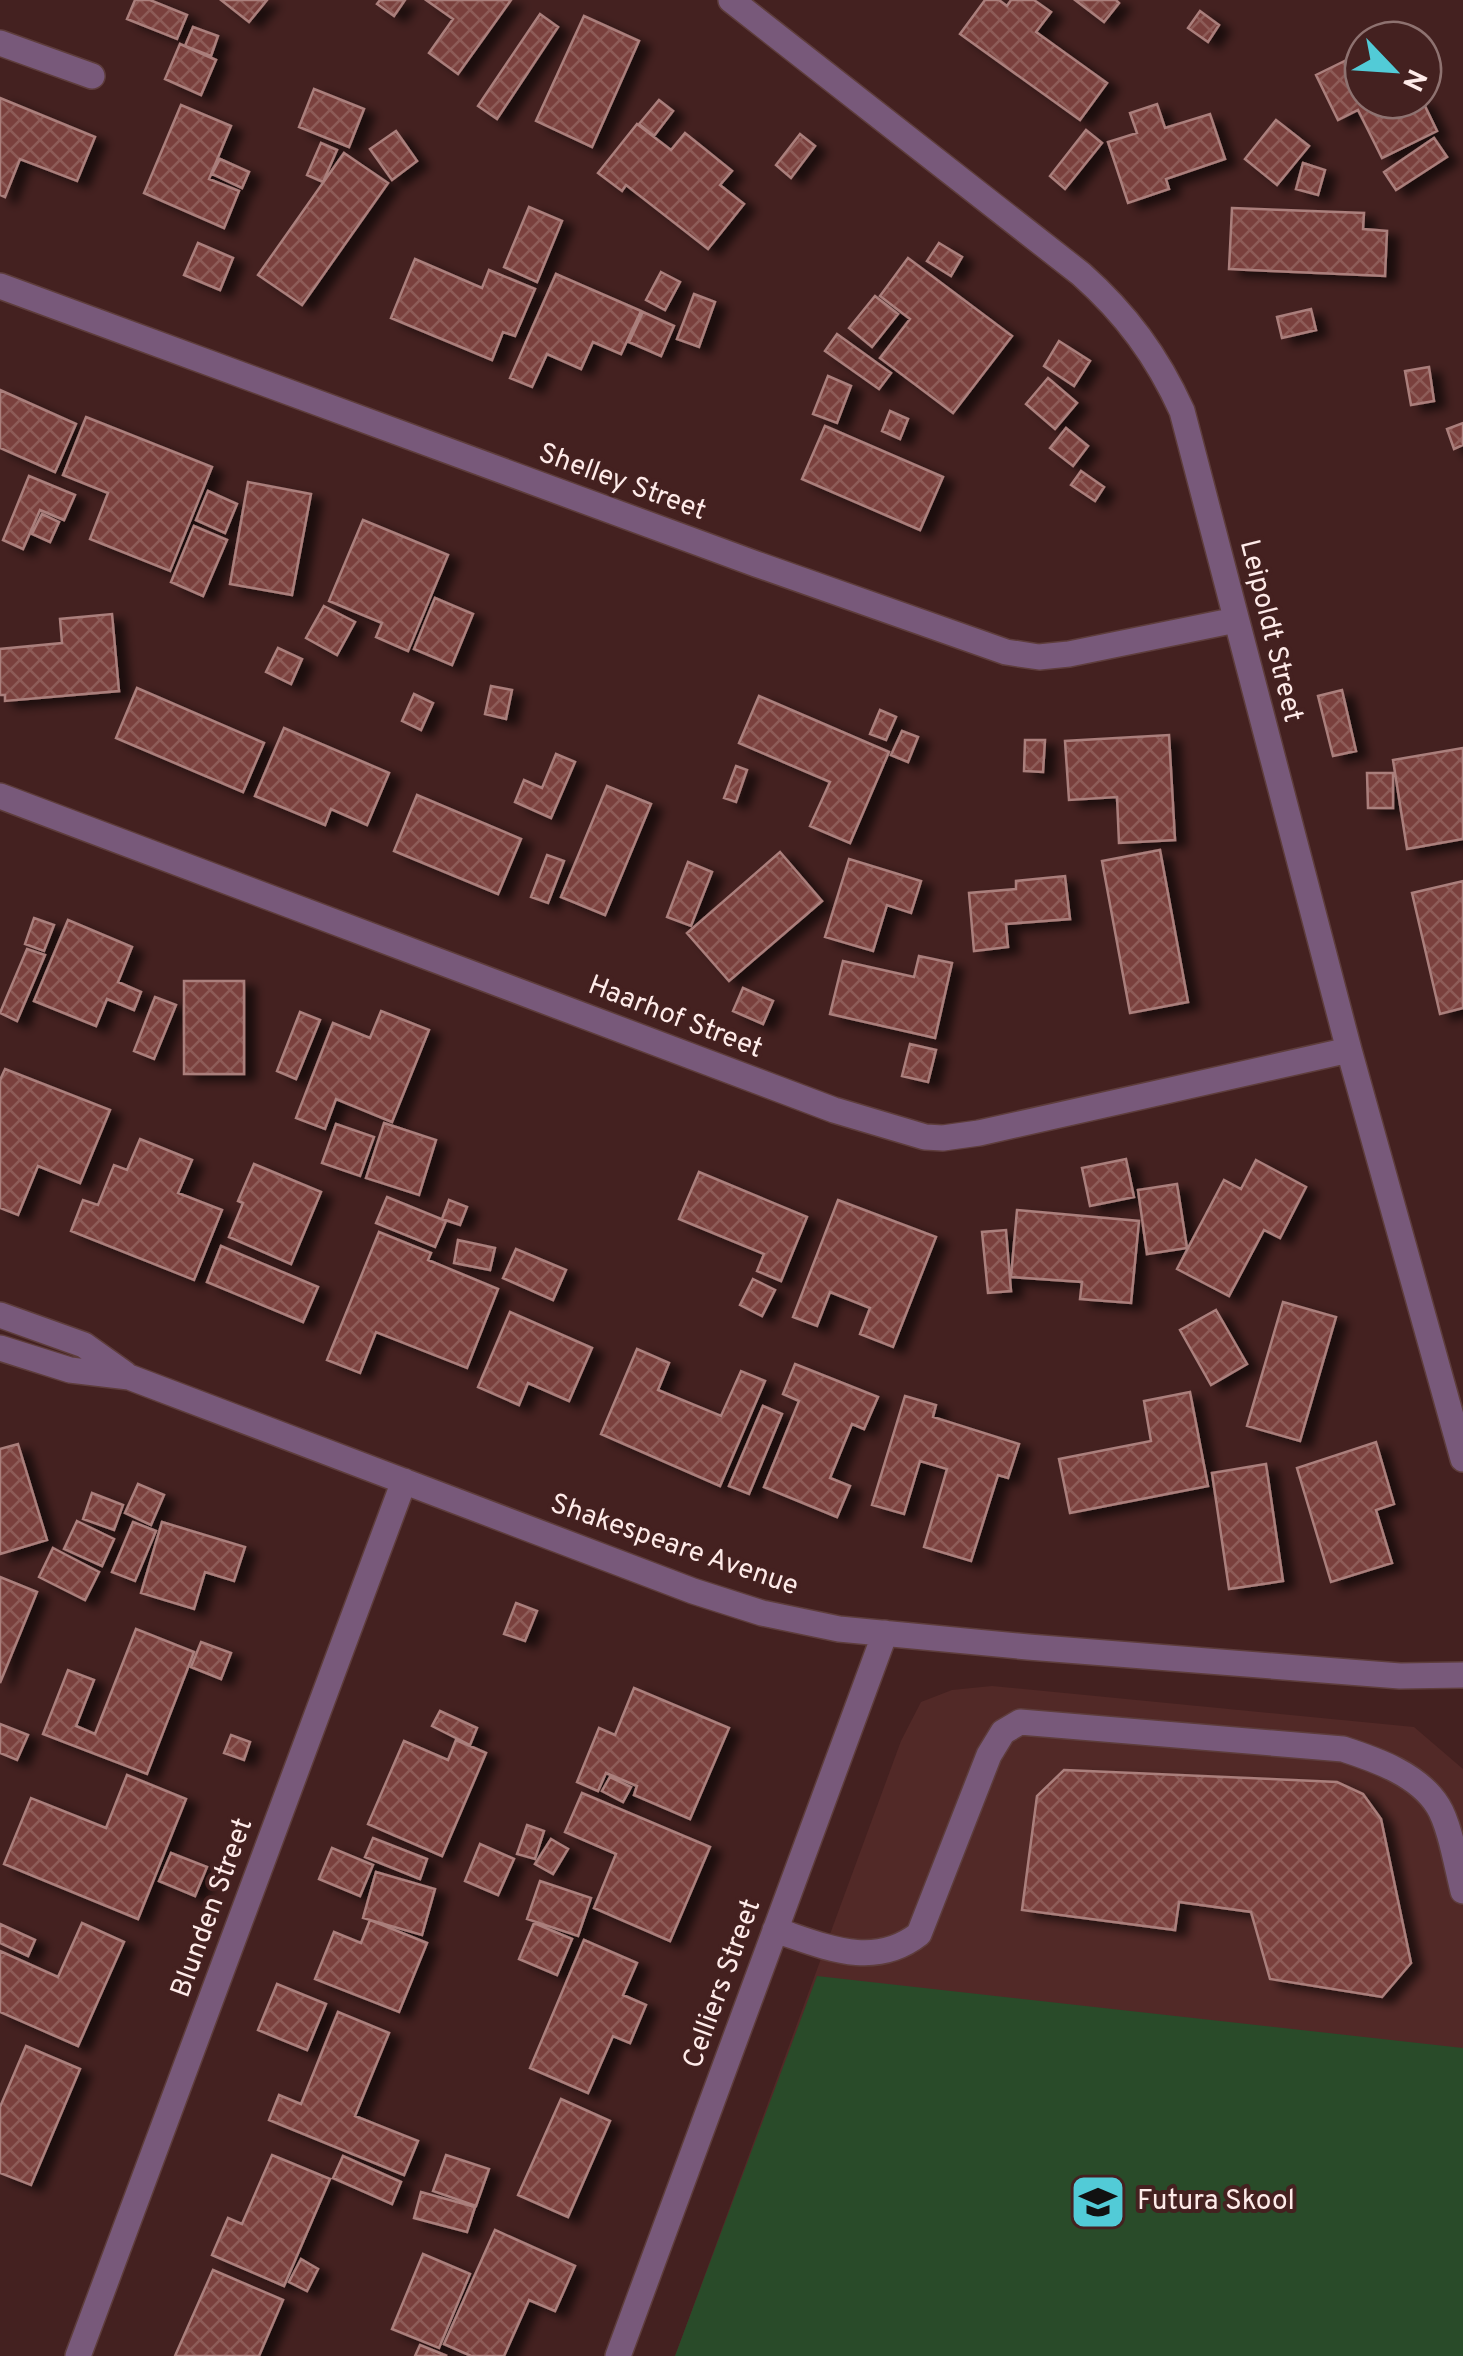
<svg xmlns="http://www.w3.org/2000/svg" width="1463" height="2356" viewBox="0 0 1463 2356" font-family="Overpass,sans-serif">
<style>
.built{fill:#522927}
.green{fill:#294b29}
.building{fill:url(#building-cross-hatch);stroke:#aa7f7c;stroke-width:2.5;filter:url(#shadow)}
.lines{fill:none;stroke-linecap:round;stroke-linejoin:round}
.minor-casing{stroke:#5e3d3c;stroke-width:28}
.minor{stroke:#78597a;stroke-width:25}
.labels{text-anchor:middle;dominant-baseline:central;stroke-width:8;stroke-linejoin:round;paint-order:stroke}
.street-label{font-size:28px;fill:#feebe9;stroke:#442120}
.poi-label{font-size:28px;fill:#feebe9;stroke:#442120;text-anchor:start}
</style>
<defs>
<pattern id="building-cross-hatch" width="8" height="8" patternUnits="userSpaceOnUse" patternTransform="scale(2.5)"><rect width="8" height="8" fill="#7a403d"/><path d="M0 0l8 8M0 8l8-8" fill="none" stroke="#8e5c59"/></pattern>
<filter id="shadow"><feDropShadow dx="11" dy="6" stdDeviation="5" flood-color="#0009"/></filter>
</defs>
<rect width="100%" height="100%" fill="#442120"/>
<!-- built -->
<path class="built" d="M992,1686L1414,1727L1463,1769V2356H675L901,1741L921,1702L952,1690Z"/>
<!-- green -->
<path class="green" d="M817,1976L1463,2048V2356H675Z"/>
<!-- building -->
<path class="building" d="M135,0H150L187,15L177,39L127,19Z
M221,0H267L249,22Z
M380,0H405L394,16L377,4Z
M426,0H511L458,74L429,53L453,19Z
M985,0H999L1007,6L1011,0H1034L1051,12L1036,32L1107,83L1080,120L960,34Z
M1075,0H1116L1119,3L1104,22Z
M1200,11L1219,25L1208,42L1188,28Z
M540,14L558,27L497,119L478,106Z
M584,16L639,41L592,147L536,121Z
M193,27L218,36L211,56L185,46Z
M180,44L216,60L201,95L165,79Z
M1363,52V100H1422L1437,131L1382,158L1358,110L1338,120L1316,75Z
M314,89L364,109L349,147L299,127Z
M0,98L95,137L77,181L20,159L5,197L0,195Z
M659,100L673,111L654,136L639,124Z
M1157,104L1165,128L1210,114L1225,159L1166,179L1169,189L1128,203L1108,142L1137,133L1130,113Z
M181,105L231,126L209,179L239,191L224,228L144,193Z
M1276,120L1309,146L1277,185L1245,159Z
M637,124L671,150L685,133L732,171L720,185L744,204L708,249L626,185L622,191L598,173Z
M1086,130L1102,143L1065,189L1050,176Z
M396,131L417,161L392,180L370,149Z
M800,134L815,146L791,178L776,165Z
M1434,138L1447,157L1396,190L1384,172Z
M321,143L337,150L323,182L307,175Z
M344,153L388,183L302,305L258,275Z
M220,159L249,172L242,188L212,174Z
M1303,163L1325,170L1318,195L1296,189Z
M529,207L562,221L537,282L504,267Z
M1232,208L1364,213L1363,229L1387,231L1385,276L1229,269Z
M198,243L233,258L220,290L184,275Z
M939,243L962,257L951,276L927,261Z
M908,258L1012,336L953,413L880,358L910,319L880,296Z
M415,259L482,288L489,270L535,289L515,336L503,332L492,360L391,318Z
M661,272L680,282L665,310L646,300Z
M556,274L641,311L621,354L593,342L581,369L547,354L532,387L510,378Z
M694,294L715,302L699,347L677,339Z
M875,296L898,314L872,347L849,328Z
M1311,309L1316,330L1282,338L1277,317Z
M643,312L674,326L661,356L629,342Z
M837,334L891,373L879,389L825,351Z
M1059,341L1090,361L1074,386L1044,366Z
M1429,367L1434,401L1411,405L1405,371Z
M828,376L851,386L837,423L813,414Z
M1048,378L1077,403L1055,429L1026,404Z
M0,390L76,424L55,472L0,448Z
M890,411L908,419L900,439L882,431Z
M86,417L212,467L170,571L90,539L108,493L63,475Z
M1463,423V445L1454,449L1447,429Z
M825,426L943,477L920,530L802,479Z
M1066,428L1088,446L1073,466L1050,448Z
M1081,471L1104,487L1095,501L1071,485Z
M29,476L75,495L64,520L40,510L23,549L3,540Z
M248,482L311,494L292,595L230,584Z
M208,491L237,504L225,533L196,520Z
M42,514L59,522L50,542L32,534Z
M363,520L448,555L408,651L376,637L382,623L329,601Z
M194,526L227,540L203,596L171,582Z
M435,598L473,614L452,665L414,649Z
M324,606L355,622L337,655L306,638Z
M112,614L119,691L5,701V695H0V649L62,643L60,619Z
M278,648L302,659L291,684L266,672Z
M491,686L512,690L506,719L485,714Z
M137,688L264,743L243,792L116,738Z
M1342,690L1356,751L1333,756L1318,696Z
M414,694L433,703L421,730L402,721Z
M759,696L889,752L850,843L810,826L830,782L739,743Z
M880,710L896,717L886,740L870,734Z
M284,728L389,773L367,825L331,809L325,825L255,796Z
M902,731L918,737L908,762L891,755Z
M1169,735L1175,840L1119,843L1117,797L1069,800L1065,741Z
M1025,740H1045L1043,772L1024,771Z
M1463,748V839L1407,849L1393,760Z
M556,754L575,762L551,818L515,802L524,780L542,788Z
M736,766L747,770L736,802L724,798Z
M1367,773H1393V808H1368Z
M607,786L651,804L605,915L561,897Z
M417,795L521,839L498,894L394,851Z
M1160,850L1188,1002L1130,1013L1102,861Z
M780,852L822,901L729,981L687,933Z
M547,855L564,861L548,903L531,897Z
M849,859L921,881L911,913L887,905L873,951L825,937Z
M688,862L712,872L691,926L667,917Z
M1065,876L1070,919L1006,924L1008,947L974,951L969,893L1016,889V881Z
M1463,881V1008L1440,1014L1412,893Z
M34,918L54,925L44,951L25,944Z
M68,920L132,947L118,982L141,992L134,1010L107,999L96,1026L34,1001Z
M27,949L45,955L17,1021L0,1013Z
M919,956L952,963L935,1038L830,1014L843,961L914,977Z
M184,981H244V1074H184Z
M743,988L773,1001L763,1024L733,1011Z
M155,997L176,1005L154,1059L134,1051Z
M381,1011L429,1030L392,1122L336,1099L325,1129L296,1118L333,1023L370,1038Z
M300,1012L320,1020L296,1079L277,1071Z
M910,1044L936,1050L928,1082L902,1076Z
M5,1069L110,1110L80,1183L38,1166L18,1215L0,1208V1080Z
M384,1123L436,1140L419,1195L366,1178Z
M336,1124L374,1137L360,1176L322,1163Z
M140,1139L192,1160L178,1193L222,1210L194,1280L71,1231L83,1200L98,1205L114,1165L127,1170Z
M1126,1159L1134,1197L1090,1206L1082,1168Z
M1256,1160L1306,1187L1280,1238L1264,1230L1229,1296L1177,1269L1224,1180L1241,1189Z
M254,1164L321,1192L291,1264L229,1237L243,1203L238,1201Z
M699,1172L807,1217L781,1281L757,1271L764,1254L679,1219Z
M1177,1184L1187,1248L1147,1254L1138,1190Z
M387,1197L446,1221L435,1247L376,1223Z
M449,1200L467,1207L460,1225L442,1219Z
M838,1200L936,1237L893,1347L860,1334L870,1308L830,1292L817,1326L793,1317Z
M1017,1210L1139,1221L1131,1303L1080,1299L1082,1282L1011,1277Z
M1006,1230L1011,1291L988,1293L982,1232Z
M379,1232L431,1253L428,1260L498,1289L467,1368L376,1332L360,1373L327,1360Z
M458,1240L495,1248L490,1270L454,1263Z
M221,1246L318,1287L303,1322L207,1282Z
M516,1249L566,1270L553,1300L503,1278Z
M753,1279L775,1290L762,1316L740,1305Z
M1283,1302L1336,1317L1300,1441L1247,1426Z
M1216,1310L1247,1364L1211,1385L1180,1330Z
M510,1312L592,1348L569,1401L528,1383L519,1405L478,1387Z
M637,1349L669,1363L658,1390L721,1416L741,1371L765,1381L720,1486L601,1434Z
M795,1364L878,1397L864,1429L852,1424L830,1478L850,1486L837,1517L764,1487L799,1401L783,1394Z
M1190,1392L1208,1486L1070,1513L1059,1459L1151,1441L1144,1401Z
M905,1396L936,1405L933,1417L1019,1444L1008,1478L998,1475L971,1561L924,1547L947,1469L920,1461L904,1514L872,1505Z
M763,1406L782,1414L749,1494L729,1486Z
M1376,1442L1394,1504L1376,1510L1392,1563L1331,1582L1297,1468Z
M18,1444L47,1540L0,1554V1449Z
M1266,1464L1283,1581L1229,1589L1212,1473Z
M138,1484L164,1495L151,1525L125,1513Z
M92,1493L123,1505L114,1530L83,1519Z
M77,1521L114,1539L102,1566L64,1549Z
M133,1522L156,1531L135,1581L112,1572Z
M162,1522L245,1547L234,1581L205,1572L194,1609L141,1593Z
M53,1548L99,1572L85,1600L39,1577Z
M0,1577L37,1592L0,1683Z
M516,1603L537,1611L525,1641L504,1634Z
M136,1629L194,1652L147,1774L43,1734L68,1670L94,1680L76,1726L95,1734Z
M201,1642L231,1653L221,1679L191,1667Z
M634,1688L729,1728L690,1819L634,1795L637,1786L606,1773L598,1791L577,1782L599,1728L615,1735Z
M440,1711L477,1728L470,1745L432,1726Z
M0,1724L28,1735L17,1760L0,1753Z
M231,1735L250,1742L244,1760L224,1753Z
M456,1740L486,1753L442,1856L368,1824L404,1741L448,1760Z
M1064,1770L1337,1782L1363,1794L1381,1819L1411,1963L1382,1997L1270,1979L1251,1912L1179,1902L1175,1930L1022,1910L1037,1796Z
M127,1775L186,1799L138,1919L4,1864L31,1798L106,1828Z
M610,1777L631,1787L623,1802L602,1791Z
M582,1793L710,1847L670,1941L594,1908L616,1854L565,1832Z
M527,1825L544,1831L535,1859L517,1854Z
M373,1838L427,1859L420,1879L365,1857Z
M551,1839L568,1849L553,1874L535,1864Z
M480,1844L514,1859L498,1895L465,1881Z
M332,1848L373,1865L360,1896L319,1879Z
M171,1853L207,1867L195,1896L159,1881Z
M376,1872L435,1889L422,1935L363,1918Z
M540,1881L591,1898L578,1936L527,1919Z
M370,1920L427,1943L399,2012L315,1979L334,1932L361,1943Z
M82,1923L124,1942L78,2046L0,2012V1951L58,1977Z
M534,1923L572,1939L557,1975L519,1959Z
M0,1924L35,1940L28,1956L0,1943Z
M584,1940L637,1963L623,1995L646,2005L630,2043L613,2036L588,2093L530,2068Z
M277,1984L326,2004L307,2050L258,2030Z
M338,2012L389,2033L355,2116L418,2141L404,2175L269,2120L279,2095L301,2104Z
M26,2046L80,2069L31,2185L0,2173V2107Z
M561,2099L610,2121L568,2217L518,2195Z
M272,2155L330,2179L284,2286L212,2255L228,2218L242,2224Z
M446,2155L489,2169L476,2206L433,2191Z
M343,2156L401,2182L392,2204L333,2178Z
M421,2192L475,2207L467,2232L414,2218Z
M495,2230L575,2266L555,2311L529,2300L504,2356H471L444,2344Z
M423,2254L470,2274L439,2348L392,2329Z
M301,2259L318,2269L307,2291L289,2282Z
M213,2270L283,2300L259,2356H175Z
M420,2345L447,2356H415Z"/>
<g class="lines">
<!-- minor casing -->
<g class="minor-casing">
<path id="minor" d="M731,0L1081,274C1126,314 1157,356 1182,411L1349,1050L1463,1459
M0,43L92,76
M0,286L756,564L1006,652L1039,657L1069,654L1236,620
M0,796L834,1110L925,1137L943,1138L979,1133L1349,1050
M0,1315L84,1345L125,1374
M0,1348L70,1370L129,1377L693,1591L762,1613L839,1629L1028,1647L1400,1676L1463,1675
M775,1930C824,1946 873,1970 919,1934L989,1755L1003,1732L1020,1722L1343,1749C1377,1760 1419,1775 1438,1806C1450,1825 1457,1868 1463,1891
M78,2356L404,1481
M618,2356L885,1633"/>
</g>
<!-- minor -->
<use href="#minor" class="minor"/>
</g>
<!-- icons -->
<defs>
<g id="school-square" transform="scale(2.875)"><rect x="-9" y="-9" width="18" height="18" rx="4" fill="#52cbd7" stroke="#442120"/><path d="M0-5L7-2L0 1L-7-2ZM-4 1L0 2.5L4 1V4Q0 6-4 4Z" fill="#111"/></g>
</defs>
<g fill-rule="evenodd">
<use href="#school-square" x="1098" y="2202"/>
</g>
<g class="labels">
<!-- street labels -->
<g class="street-label">
<text transform="translate(622 483) rotate(20)">Shelley Street</text>
<text transform="translate(1270 631) rotate(76)">Leipoldt Street</text>
<text transform="translate(675 1018) rotate(21)">Haarhof Street</text>
<text transform="translate(674 1546) rotate(19)">Shakespeare Avenue</text>
<text transform="translate(213 1908) rotate(-70)">Blunden Street</text>
<text transform="translate(723 1984) rotate(-70)">Celliers Street</text>
</g>
<!-- poi labels -->
<g class="poi-label">
<text x="1137" y="2202">Futura Skool</text>
</g>
</g>
<!-- north arrow -->
<g transform="translate(1393 70) rotate(115)"><circle r="48" fill="#442120" stroke="#8e7270" stroke-width="2.5"/>
<path d="M0-8L18 38L0 25L-18 38Z" fill="#52cbd7"/>
<text y="-15" font-size="28" font-weight="bold" text-anchor="middle" fill="#feebe9">N</text>
</g>
</svg>
